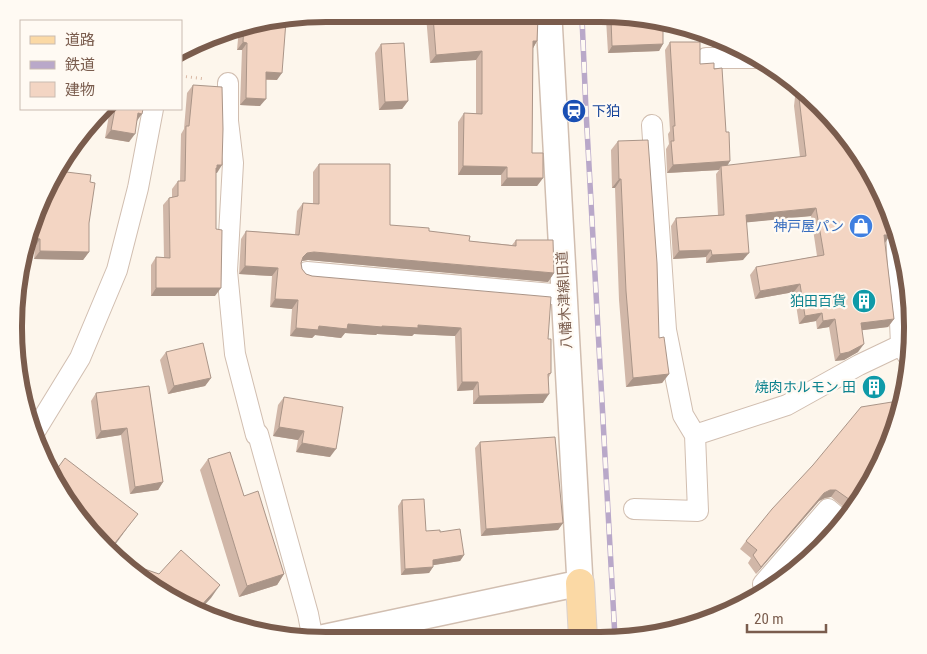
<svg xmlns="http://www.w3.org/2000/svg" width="927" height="654" viewBox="0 0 927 654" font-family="'Roboto Condensed','Noto Sans JP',sans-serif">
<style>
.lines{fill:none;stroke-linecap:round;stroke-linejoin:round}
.minor-casing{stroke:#d1beb0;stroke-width:22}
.tertiary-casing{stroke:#d1beb0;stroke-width:28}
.primary-casing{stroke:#dad1cd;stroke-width:30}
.path{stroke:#d9b8a5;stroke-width:3;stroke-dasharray:1 4;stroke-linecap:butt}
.minor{stroke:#fff;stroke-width:20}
.tertiary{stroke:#fff;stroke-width:25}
.primary{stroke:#fbd9a5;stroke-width:28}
.rail-casing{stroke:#b9a8c9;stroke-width:5.5}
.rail{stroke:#fffaf3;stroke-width:4;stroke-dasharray:11;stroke-linecap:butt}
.wall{fill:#d1b7a8}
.shaded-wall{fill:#aa9588}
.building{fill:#f3d5c3;stroke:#aa9588}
.labels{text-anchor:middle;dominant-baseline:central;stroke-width:4.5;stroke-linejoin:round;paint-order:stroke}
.transit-label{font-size:14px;fill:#164399;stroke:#fffaf3;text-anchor:start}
.shop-label{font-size:14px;fill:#366cbe;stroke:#fffaf3;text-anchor:end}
.street-label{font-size:14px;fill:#7a5c4d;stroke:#fffaf3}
.culture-label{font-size:14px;fill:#0d838f;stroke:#fffaf3;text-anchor:end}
.rim{fill:none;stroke:#7a5c4d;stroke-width:6}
</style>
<rect width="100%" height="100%" fill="#fdf6ec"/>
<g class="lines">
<!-- minor casing -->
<g class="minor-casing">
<path id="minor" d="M706,58H759
M228,83V121L233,163L227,271L235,354L256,435L258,434L308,614L313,640
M652,125L666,330L683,415L695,435
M896,225L901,345L910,359
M307,272L564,295
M34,433L80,358L117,270L138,188L153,109
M634,509L698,511L695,435L787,405L859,365L901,345
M763,584L828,509L840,519"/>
</g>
<!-- tertiary casing -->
<g class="tertiary-casing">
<path id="tertiary" d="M312,640L580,583L549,18"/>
</g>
<!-- primary casing -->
<g class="primary-casing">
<path id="primary" d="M580,583L583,638"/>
</g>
<!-- path -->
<path class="path" d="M181,76L205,79"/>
<!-- minor -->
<use href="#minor" class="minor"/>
<!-- tertiary -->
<use href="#tertiary" class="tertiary"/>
<!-- primary -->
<use href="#primary" class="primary"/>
<!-- rail casing -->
<g class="rail-casing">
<path id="rail" d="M582,18L586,111L615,638"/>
</g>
<!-- rail -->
<use href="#rail" class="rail"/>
</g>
<!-- wall -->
<path class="wall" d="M426,16L538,18L537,41L533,48L532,153L543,178L537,186H501V175H458V122L464,113L476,114V60L430,63Z
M606,19L661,20L663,44L659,51L608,53Z
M246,24L277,80H266L260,106L240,105L242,50H237L239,28Z
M670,42L700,64L714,69L726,132L730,161L727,166L800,157L794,106L796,88L836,121L890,218V235L885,242L894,319L888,327L862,330L858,352L844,360L835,361L829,327L817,329L816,321L799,324L794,292L755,299L750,275L756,267L817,256L811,216L747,222L743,260L706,263V257L673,259L671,226L676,218L718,215L716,174L719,170L667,173L666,149L669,144L668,134L670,131L665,50Z
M381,44L408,101L402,109L379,110L375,53Z
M193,85L217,173H216L215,296H151V265L156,257L164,258L163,205L169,198L172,197V189L178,181H180L181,134L184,129L187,93Z
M110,109H143L137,121L129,142L105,138Z
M618,141L659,338L669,374L662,383L626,387L619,300L615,188H612L611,150Z
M319,164L390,225L429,231L469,241L512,245L516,240L554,273L548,282L308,260L302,261L301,263L302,269L306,274L312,276L548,339L551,373L549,377L543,403L473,404V390L457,391L455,336L414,334L412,336L377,334L376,335L345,333L341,338L315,335L312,338L290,336L292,309L270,307L272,276L239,274L241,239L246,231L295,234L297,211L303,203L313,204V172Z
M90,182L89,223V252L83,260L34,259L35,247H29V244L46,189Z
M166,352L211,378L205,386L168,394L160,360Z
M149,386L163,482L158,490L130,494L121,435L96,439L91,401L96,393Z
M284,397L330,457L296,452L298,440L273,436L278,405Z
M893,409L896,411L881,464H880L881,466L847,510L831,497L825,498L819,501L756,574L748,563L751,558L740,549L746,541Z
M480,442L563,523L558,530L481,536L475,448Z
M208,459L244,496L284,574L277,585L239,597L200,470Z
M402,500L426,531L440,532L464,555L460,561L433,565V567L429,573L401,575L398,506Z"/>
<!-- shaded-wall -->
<path class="shaded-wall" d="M533,41H537L532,50Z
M243,42L247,43L242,50H237Z
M663,44L659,51L608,53L612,46Z
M482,51L476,60L430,63L436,55Z
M266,72L282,73L277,80L261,79Z
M246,98L266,99L260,106L240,105Z
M408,101L402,109L379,110L385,102Z
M138,113L142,114L136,122Z
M111,130L135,134L129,142L105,138Z
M730,161L725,169L721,166L719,170L667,173L673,165Z
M217,165H222L217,173H214Z
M463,166L507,167L501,175H458Z
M507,178H543L537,186H501Z
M619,179H621L615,188H612Z
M816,208L811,216L741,223L746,215Z
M884,235H890L885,243Z
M35,238L40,239L35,247H29Z
M711,250L706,257L673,259L679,251Z
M40,251L89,252L83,260L34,259Z
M314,252L554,273L548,282L308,260L302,261L303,257L307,253Z
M749,253L743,260L706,263L712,255Z
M245,266L278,268L272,276L239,274Z
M800,284L794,292L755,299L760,291Z
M156,288H221L215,296H151Z
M275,299L298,300L292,309L270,307Z
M822,313L816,321L799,324L805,316Z
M835,319L829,327L817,329L823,321Z
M894,319L888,327L856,331L861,323Z
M348,324L382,326L418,325L461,328L455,336L414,334L412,336L377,334L376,335L345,333L341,338L315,335L312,338L290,336L296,328Z
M864,344L858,352L844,360L835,361L840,354Z
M669,374L662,383L626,387L633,378Z
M211,378L205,386L168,394L174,386Z
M462,382H478L473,390L457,391Z
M549,394L543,403L473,404L479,396Z
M279,427L304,431L298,440L273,436Z
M127,428L121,435L96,439L101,431Z
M302,443L336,449L330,457L296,452Z
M883,457L881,464L867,466L873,458Z
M163,482L158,490L130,494L135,487Z
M830,490H836L831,497L825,498L819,501L756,574L761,567L824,493Z
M138,514L128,527L112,549L111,548Z
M563,523L558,530L481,536L486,529Z
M464,555L460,561L428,566L433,560Z
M433,567L429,573L401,575L405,569Z
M284,574L277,585L239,597L247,586Z
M220,585L211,598L199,611L197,610Z"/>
<!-- building -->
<path class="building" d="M433,16L538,18L537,41H533L532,153H543V178H507V167L463,166L464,113L482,114V51L436,55Z
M611,19L661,20L663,21V44L612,46Z
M277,20L286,21L282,73L266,72V99L246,98L247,43L243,42L244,25Z
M670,42H700V64L714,63V69L722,68L726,132H729L730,161L673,165L671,141H674L673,126H675Z
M404,43L408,101L385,102L381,44Z
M193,85L222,87L223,129L222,165H217V168H216V229L222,230L221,288H156V257L170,258L169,198L178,196V181H185L186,126H189Z
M800,91L836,121L890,216V235H884L894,319L861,323L864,344L849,352L840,354L835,319L823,321L822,313L805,316L800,284L760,291L756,267L824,255L816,208L746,215L749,253L712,255L711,250L679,251L676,218L724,215L721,166L806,156L799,98Z
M115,109H143L142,114L138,113L135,134L111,130Z
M648,140L657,263L659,338L664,337L669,374L633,378L626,291L621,179H619L618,141Z
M319,164H390V225L429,228V231L470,236L469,241L516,246V240H553L554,273L314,252L307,253L303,257L301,263L302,269L306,274L312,276L551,297L548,339H551V373L548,374L549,394L479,396L478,382H462L461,328L418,325V328L382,326V327L348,324L347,329L319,326L318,330L296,328L298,300L275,299L278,268L245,266L246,231L299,235L303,203L319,204Z
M58,171L91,175L90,182L95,183L89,223V252L40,251V239L35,238V226L46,189Z
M203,343L211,378L174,386L166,352Z
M149,386L163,482L135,487L127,428L101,431L96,393Z
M284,397L343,407L336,449L302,443L304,431L279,427Z
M892,402L893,409L896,411L883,457L873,458L881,465V466L853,502L836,490H830L824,493L761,567L753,555L757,550L746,541L772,509L813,465L861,407Z
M555,437L563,523L486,529L480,442Z
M230,452L244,496L258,491L284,574L247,586L208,459Z
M65,458L138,514L111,548L91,533L54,473Z
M424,499L426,531L440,530V532L460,529L464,555L433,560V567L405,569L402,500Z
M835,518L839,520L806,563L782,579Z
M181,550L220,585L197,610L188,608L133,565L159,574Z"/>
<!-- icons -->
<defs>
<g id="station-disc" transform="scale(1.25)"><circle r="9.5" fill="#1a4fb4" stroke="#fffaf3"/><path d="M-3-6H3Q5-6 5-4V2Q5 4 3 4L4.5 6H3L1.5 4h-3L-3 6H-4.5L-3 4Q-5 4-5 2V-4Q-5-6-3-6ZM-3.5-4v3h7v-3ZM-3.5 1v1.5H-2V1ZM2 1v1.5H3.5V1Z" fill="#fff"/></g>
<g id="shop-disc" transform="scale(1.25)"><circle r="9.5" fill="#3f7fe0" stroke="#fffaf3"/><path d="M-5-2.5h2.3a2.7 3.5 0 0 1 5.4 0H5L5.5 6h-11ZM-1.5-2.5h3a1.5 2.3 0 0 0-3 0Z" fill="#fff"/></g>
<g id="building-disc" transform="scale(1.25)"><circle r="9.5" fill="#0f9aa8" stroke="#fffaf3"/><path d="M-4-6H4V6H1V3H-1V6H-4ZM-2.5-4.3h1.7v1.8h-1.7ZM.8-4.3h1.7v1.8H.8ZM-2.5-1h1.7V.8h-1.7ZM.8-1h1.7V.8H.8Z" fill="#fff"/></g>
</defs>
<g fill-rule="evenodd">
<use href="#station-disc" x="574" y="111"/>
<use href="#shop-disc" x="861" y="226"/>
<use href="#building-disc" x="864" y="301"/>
<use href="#building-disc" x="874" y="387"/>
</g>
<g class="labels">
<!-- transit labels -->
<g class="transit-label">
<text x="592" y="111">下狛</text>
</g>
<!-- shop labels -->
<g class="shop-label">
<text x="844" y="226">神戸屋パン</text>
</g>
<!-- street labels -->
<g class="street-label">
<text transform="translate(564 300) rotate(-93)">八幡木津線旧道</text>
</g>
<!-- culture labels -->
<g class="culture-label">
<text x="846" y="301">狛田百貨</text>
<text x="856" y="387">焼肉ホルモン 田</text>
</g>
</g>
<!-- crop -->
<path d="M0 0H927V654H0ZM326 22H600A304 304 0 0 1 904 326V328A304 304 0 0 1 600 632H326A304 304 0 0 1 22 328V326A304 304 0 0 1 326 22Z" fill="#fffaf3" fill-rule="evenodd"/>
<path class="rim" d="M326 22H600A304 304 0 0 1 904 326V328A304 304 0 0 1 600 632H326A304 304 0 0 1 22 328V326A304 304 0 0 1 326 22Z"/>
<!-- legend -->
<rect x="20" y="20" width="162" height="90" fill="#fffaf3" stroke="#cabbb1"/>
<rect x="30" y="36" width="25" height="8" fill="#fbd9a5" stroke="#cabbb1"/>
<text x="65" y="45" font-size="15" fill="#7a5c4d">道路</text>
<rect x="30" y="61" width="25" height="8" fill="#b9a8c9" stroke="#cabbb1"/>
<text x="65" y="70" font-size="15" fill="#7a5c4d">鉄道</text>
<rect x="30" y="82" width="25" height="15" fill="#f3d5c3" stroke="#cabbb1"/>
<text x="65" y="95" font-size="15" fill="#7a5c4d">建物</text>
<!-- scale -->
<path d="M747 624v8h79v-8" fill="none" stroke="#7a5c4d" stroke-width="2.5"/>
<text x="754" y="624" font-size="15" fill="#7a5c4d" stroke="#fffaf3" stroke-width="4" paint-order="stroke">20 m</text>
</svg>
